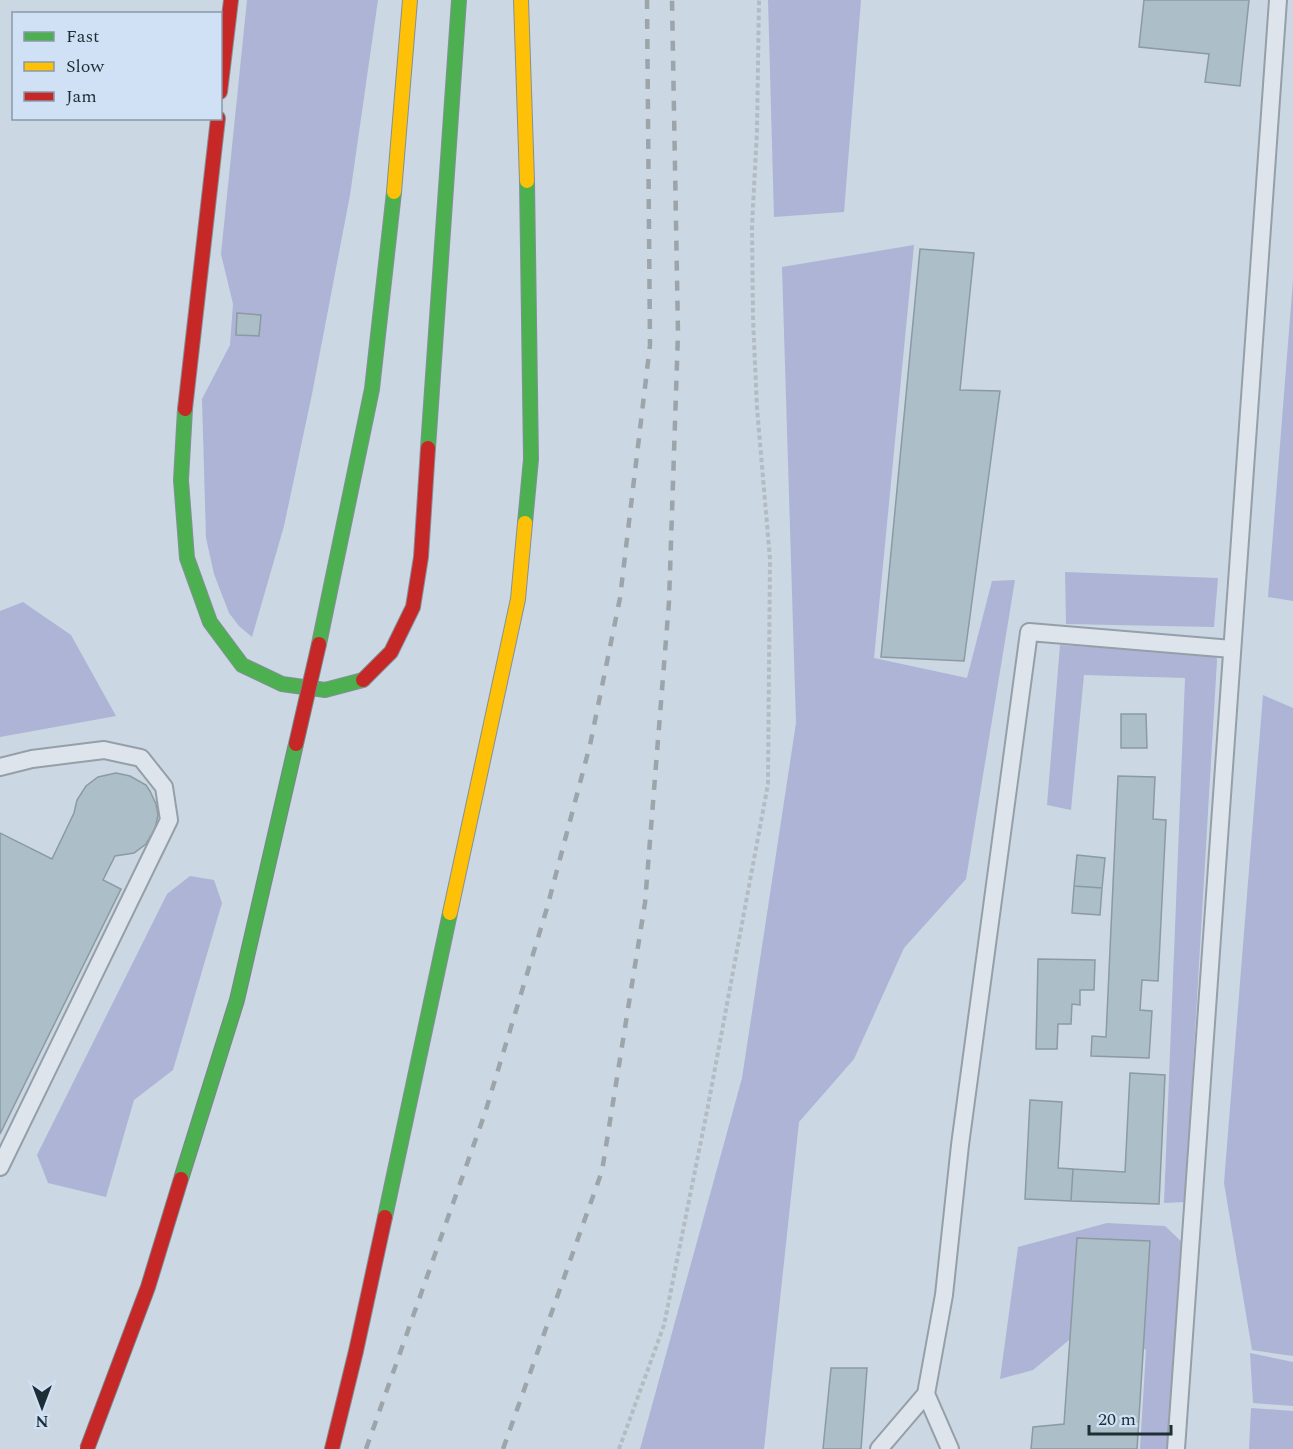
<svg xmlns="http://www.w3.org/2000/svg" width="1293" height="1449" viewBox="0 0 1293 1449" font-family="Spectral,serif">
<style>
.green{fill:#adb4d6}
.building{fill:#acbec7;stroke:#8b9aa3;stroke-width:1.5}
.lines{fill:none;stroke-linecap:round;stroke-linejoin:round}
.lane-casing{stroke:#959fa8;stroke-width:20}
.fast-casing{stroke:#849098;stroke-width:16}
.slow-casing{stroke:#849098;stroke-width:16}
.jam-casing{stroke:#849098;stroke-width:16}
.path{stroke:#b4bcc3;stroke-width:4;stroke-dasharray:4.5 3;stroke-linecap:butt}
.lane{stroke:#dde4eb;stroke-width:16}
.fast{stroke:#4caf50;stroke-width:14}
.slow{stroke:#ffc107;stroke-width:14}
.jam{stroke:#c62828;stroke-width:14}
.rail{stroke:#9da4aa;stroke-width:4.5;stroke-dasharray:10 10;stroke-linecap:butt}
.fast-bridge-casing{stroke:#7b868d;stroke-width:16;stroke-linecap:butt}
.jam-bridge-casing{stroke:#7b868d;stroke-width:16;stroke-linecap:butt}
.fast-bridge{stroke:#4caf50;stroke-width:14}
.jam-bridge{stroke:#c62828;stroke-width:14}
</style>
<rect width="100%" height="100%" fill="#cbd7e3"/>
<!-- green -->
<path class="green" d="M247,0H378L350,195L312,394L284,526L252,637L239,626L229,613L214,574L206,538L202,399L230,345L233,304L221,254Z
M768,0H861L844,212L774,217Z
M914,245L874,658L967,678L992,581L1015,580L966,879L904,948L854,1059L799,1122L764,1449H640L742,1078L796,723L782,267Z
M1293,280V601L1268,597Z
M1065,572L1218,578L1214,627L1066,624Z
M23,602L71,635L116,716L0,737V611Z
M1060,645L1216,654L1217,660L1185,1202L1164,1203L1185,678L1084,675L1071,810L1047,805Z
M1263,695L1293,708V1356L1252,1350L1224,1183Z
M190,876L214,880L222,903L173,1070L134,1100L106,1197L48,1183L37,1155L167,894Z
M1107,1223L1165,1226L1185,1245L1171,1449H1140L1146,1350L1092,1321L1033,1370L1000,1379L1018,1247Z
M1250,1353L1293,1362V1406L1253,1403Z
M1251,1408L1293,1411V1449H1249Z"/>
<!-- building -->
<path class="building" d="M1144,0H1249L1240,86L1205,82L1209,54L1139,47Z
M920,249L974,253L960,390L1000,391L964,661L881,657Z
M237,313L261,315L259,336L236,335Z
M1121,714H1146L1147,748H1121Z
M116,773L130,776L146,785L150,791L156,804L158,815L155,829L146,844L134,853L115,856L103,880L121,889L0,1134V833L52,859L74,813L77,800L86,786L98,777Z
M1118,776L1155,777L1153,819L1166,820L1158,981L1142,980L1140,1010L1152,1011L1149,1058L1091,1056L1092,1036L1106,1037Z
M1077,855L1105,858L1102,888L1074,886Z
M1074,886L1102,888L1100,915L1072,913Z
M1038,959L1095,960L1094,990H1080V1005L1072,1004L1071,1024H1058L1057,1049H1036Z
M1130,1073L1165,1075L1159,1204L1071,1201L1073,1169L1125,1172Z
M1030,1100L1062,1102L1058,1168L1073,1169L1071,1201L1025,1199Z
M1077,1238L1150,1241L1137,1449H1031L1033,1427L1064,1424Z
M831,1368H867L861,1449H823Z"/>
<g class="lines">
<!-- lane casing -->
<g class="lane-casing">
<path id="lane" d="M0,767L32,759L104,750L141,758L164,787L169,820L0,1167
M879,1449L926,1394
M950,1449L926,1394L944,1295L960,1145L1029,632L1232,649
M1176,1449L1278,0"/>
</g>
<!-- fast casing -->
<g class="fast-casing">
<path id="fast" d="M185,409L181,480L187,558L210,622L242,665L282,684L325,690L363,680
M428,448L459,0
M525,523L531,459L527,181
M319,644L372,389L394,192
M385,1217L450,913"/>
</g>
<!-- slow casing -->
<g class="slow-casing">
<path id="slow" d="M521,0L527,181
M394,192L410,0
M450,913L518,599L525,523"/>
</g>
<!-- jam casing -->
<g class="jam-casing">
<path id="jam" d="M220,92L231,0
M185,409L218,118
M363,680L391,652L413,607L421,557L428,448
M332,1449L356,1351L385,1217"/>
</g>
<!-- path -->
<path class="path" d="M619,1449L664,1325L708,1106L768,784L770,559L757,408L753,318L752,226L757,131L759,0"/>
<!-- lane -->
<use href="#lane" class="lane"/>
<!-- fast -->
<use href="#fast" class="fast"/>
<!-- slow -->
<use href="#slow" class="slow"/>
<!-- jam -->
<use href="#jam" class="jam"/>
<!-- rail -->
<path class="rail" d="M366,1449L485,1113L547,908L590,745L620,598L650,345L647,0
M503,1449L602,1171L645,903L669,602L678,333L672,0"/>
<!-- fast-bridge casing -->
<g class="fast-bridge-casing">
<path id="fast-bridge" d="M181,1179L237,1000L296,744"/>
</g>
<!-- jam-bridge casing -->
<g class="jam-bridge-casing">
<path id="jam-bridge" d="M296,744L319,644
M87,1449L148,1287L181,1179"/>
</g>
<!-- fast-bridge -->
<use href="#fast-bridge" class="fast-bridge"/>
<!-- jam-bridge -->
<use href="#jam-bridge" class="jam-bridge"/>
</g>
<!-- legend -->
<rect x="12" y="12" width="210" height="108" fill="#d0e1f5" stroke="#8899a9" stroke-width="1.5"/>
<rect x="24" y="32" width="30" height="9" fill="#4caf50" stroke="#8899a9" stroke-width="1.5"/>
<text x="66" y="42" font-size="18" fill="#1d2e36">Fast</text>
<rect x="24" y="62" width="30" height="9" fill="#ffc107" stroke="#8899a9" stroke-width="1.5"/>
<text x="66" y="72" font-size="18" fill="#1d2e36">Slow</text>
<rect x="24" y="92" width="30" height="9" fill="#c62828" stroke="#8899a9" stroke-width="1.5"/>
<text x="66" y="102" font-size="18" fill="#1d2e36">Jam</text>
<!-- north arrow -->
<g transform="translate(42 1407) rotate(180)" stroke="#d0e1f5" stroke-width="4.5" paint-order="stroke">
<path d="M0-4.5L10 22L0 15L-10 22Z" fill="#1d2e36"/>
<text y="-9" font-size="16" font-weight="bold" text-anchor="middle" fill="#1d2e36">N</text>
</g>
<!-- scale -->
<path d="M1089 1425v9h82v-9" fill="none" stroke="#1d2e36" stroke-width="3"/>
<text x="1098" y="1425" font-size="18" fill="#1d2e36" stroke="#d0e1f5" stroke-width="4.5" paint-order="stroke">20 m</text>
</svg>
